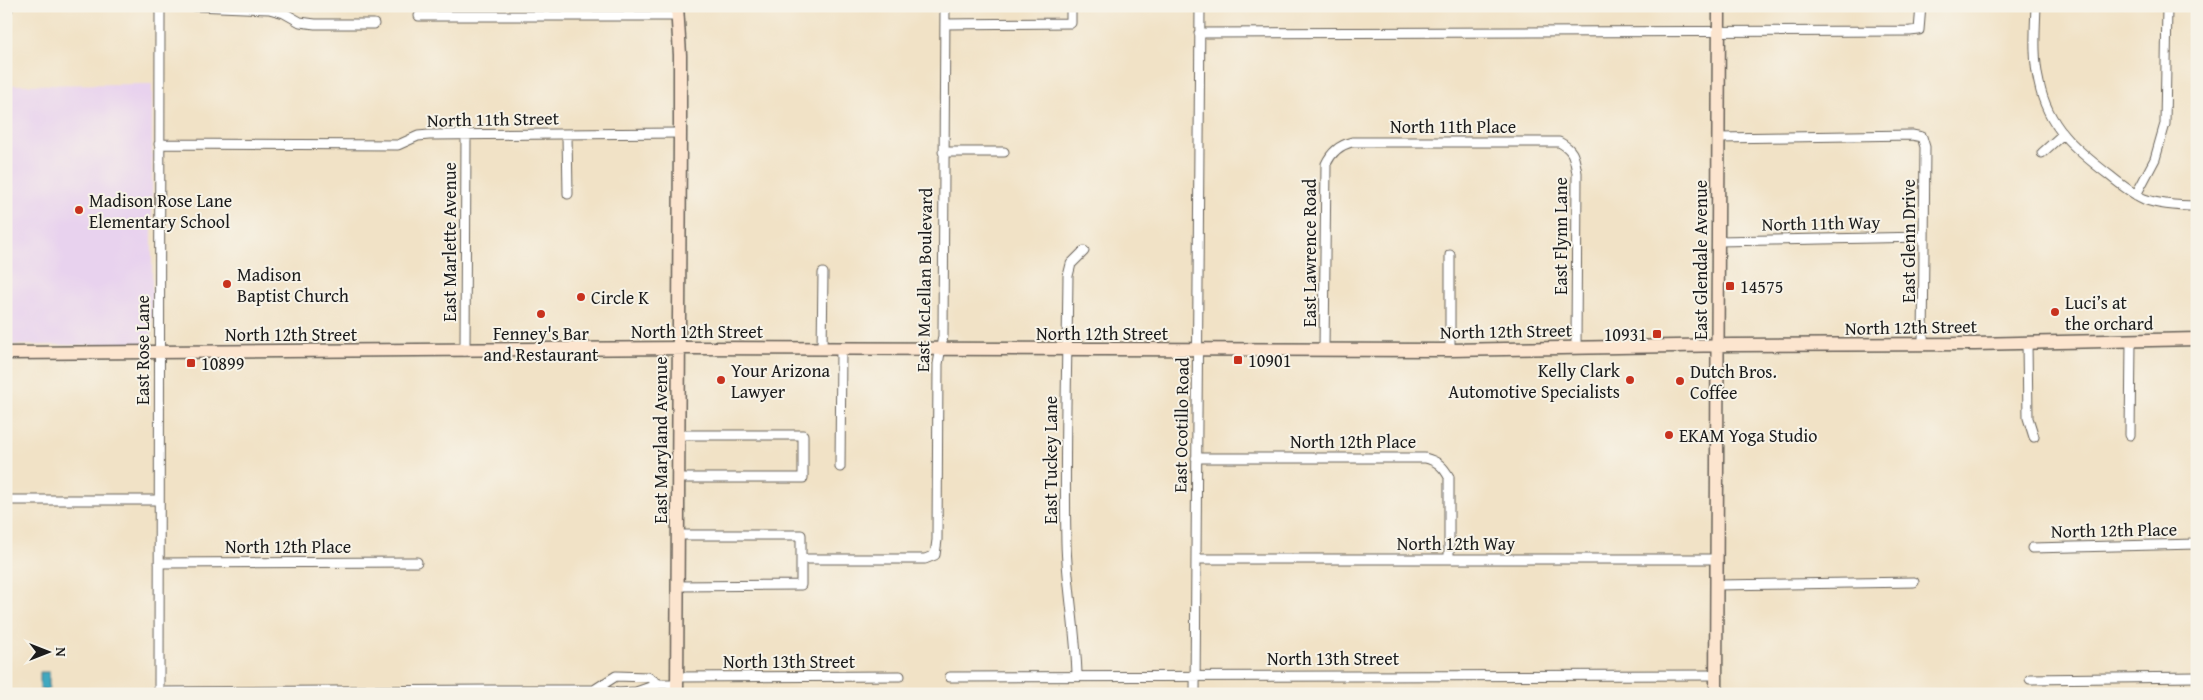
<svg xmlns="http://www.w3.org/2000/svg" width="2203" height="700" viewBox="0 0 2203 700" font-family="'Gentium Book Plus',serif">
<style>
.built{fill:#e8d2ee}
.water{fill:#3fa8bf;stroke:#2e626e}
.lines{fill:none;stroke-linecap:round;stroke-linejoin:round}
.street-casing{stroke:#676158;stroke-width:11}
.secondary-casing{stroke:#676158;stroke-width:15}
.street{stroke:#fff;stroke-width:9}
.secondary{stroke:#fce5cf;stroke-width:12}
.poi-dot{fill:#c8321e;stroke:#f7f3e8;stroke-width:2}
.labels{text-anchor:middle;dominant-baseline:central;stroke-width:4;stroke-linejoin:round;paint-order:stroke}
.street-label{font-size:18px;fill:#1c1c1c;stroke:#f7f3e8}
.poi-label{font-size:18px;fill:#1c1c1c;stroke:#f7f3e8;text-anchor:start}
</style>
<rect width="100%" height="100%" fill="#f7f3e8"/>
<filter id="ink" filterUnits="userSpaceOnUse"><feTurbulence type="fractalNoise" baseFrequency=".02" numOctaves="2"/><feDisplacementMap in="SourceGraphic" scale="10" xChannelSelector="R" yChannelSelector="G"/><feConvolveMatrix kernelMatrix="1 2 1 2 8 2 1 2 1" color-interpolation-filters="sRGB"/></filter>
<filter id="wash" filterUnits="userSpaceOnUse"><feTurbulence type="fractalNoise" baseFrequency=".0096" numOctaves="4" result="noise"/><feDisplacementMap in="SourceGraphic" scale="20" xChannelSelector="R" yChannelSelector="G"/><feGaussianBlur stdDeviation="1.12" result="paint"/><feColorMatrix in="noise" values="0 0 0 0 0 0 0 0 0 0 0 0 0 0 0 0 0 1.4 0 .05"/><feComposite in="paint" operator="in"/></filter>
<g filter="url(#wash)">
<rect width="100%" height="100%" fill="#f1e2c6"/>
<!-- built -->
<path class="built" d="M152,84V336L149,343L144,345H6V85Z"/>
<!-- water -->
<path class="water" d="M40,672H49V688L46,690L40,688Z"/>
</g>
<g filter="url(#ink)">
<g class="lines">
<!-- street casing -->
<g class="street-casing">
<path id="street" d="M195,6L269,9L284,13L300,22L315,24H374
M2036,6C2035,32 2033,58 2039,83C2048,127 2075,149 2109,175C2120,184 2131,193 2144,199C2160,205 2180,206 2197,206
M6,13L9,6
M419,16H677
M945,24L1071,23V6
M1199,33L1910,31L1919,30L1921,6
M567,135L568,194
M1718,138L1912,135L1922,137L1925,147L1923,345
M159,144L398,145L418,136L429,135L680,133
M943,152H1004
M2042,153L2062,135
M2136,195L2155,159L2165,124L2167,6
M1717,241L1924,237
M2027,343L2028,418L2034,437
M822,349L823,273
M1324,350L1326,164C1331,153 1340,145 1352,142H1559C1574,150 1574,156 1577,173L1576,347
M1450,350V255
M465,351L466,134
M678,435H803V478H678
M2130,435L2131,341
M1196,458H1425C1437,461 1443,466 1449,477V559
M840,467L841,349
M6,500H159
M2032,548L2197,544
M801,559H925L935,555L937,540L938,364L943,336L945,6
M1196,559H1716
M159,563L417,562
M1716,585L1914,582
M677,586L801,585V535H677
M1077,675C1076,631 1067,587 1066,543C1064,454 1067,365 1068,276L1071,264L1084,251
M678,677L900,676
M950,677L1716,675
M2030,679L2197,677
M594,690L616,676L648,677L659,684
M159,692L492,690H594L619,693L636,692L659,684H678
M159,694L160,6
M1195,694L1200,6"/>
</g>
<!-- secondary casing -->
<g class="secondary-casing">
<path id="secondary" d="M677,6L680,55V133L677,694
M6,353L690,348L1450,350L1732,345L1975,344L2197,339
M1716,694L1719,6"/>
</g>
<!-- street -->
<use href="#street" class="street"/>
<!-- secondary -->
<use href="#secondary" class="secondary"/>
</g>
</g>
<!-- markers -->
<g class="poi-dot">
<circle cx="79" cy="210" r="5"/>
<circle cx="227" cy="284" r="5"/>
<rect x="1725" y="281" width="10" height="10" rx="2.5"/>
<circle cx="581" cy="297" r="5"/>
<circle cx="2055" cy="312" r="5"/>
<circle cx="541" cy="314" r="5"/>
<rect x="1652" y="329" width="10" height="10" rx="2.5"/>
<rect x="1233" y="355" width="10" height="10" rx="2.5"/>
<rect x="186" y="358" width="10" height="10" rx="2.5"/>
<circle cx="721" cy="380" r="5"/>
<circle cx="1630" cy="380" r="5"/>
<circle cx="1680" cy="381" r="5"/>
<circle cx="1669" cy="435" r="5"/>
</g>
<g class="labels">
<!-- street labels -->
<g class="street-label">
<text transform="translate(493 119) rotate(-1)">North 11th Street</text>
<text x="1453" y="126">North 11th Place</text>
<text transform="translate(1821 223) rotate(-1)">North 11th Way</text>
<text transform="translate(1560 236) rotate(-90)">East Flynn Lane</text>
<text transform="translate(1908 241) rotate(-90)">East Glenn Drive</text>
<text transform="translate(449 242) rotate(-90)">East Marlette Avenue</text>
<text transform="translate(1309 253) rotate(-90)">East Lawrence Road</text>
<text transform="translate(1700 260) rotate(-90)">East Glendale Avenue</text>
<text transform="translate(924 280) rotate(-89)">East McLellan Boulevard</text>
<text transform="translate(1911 327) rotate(-1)">North 12th Street</text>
<text x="697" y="331">North 12th Street</text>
<text transform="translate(1506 331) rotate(-1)">North 12th Street</text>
<text x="1102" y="333">North 12th Street</text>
<text x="291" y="334">North 12th Street</text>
<text transform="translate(142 350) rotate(-90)">East Rose Lane</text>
<text transform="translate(1181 425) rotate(-89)">East Ocotillo Road</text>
<text transform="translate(660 440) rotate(-90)">East Maryland Avenue</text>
<text x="1353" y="441">North 12th Place</text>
<text transform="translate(1050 460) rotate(-90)">East Tuckey Lane</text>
<text transform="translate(2114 530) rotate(-1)">North 12th Place</text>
<text x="1456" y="543">North 12th Way</text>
<text x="288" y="546">North 12th Place</text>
<text x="1333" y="658">North 13th Street</text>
<text x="789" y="661">North 13th Street</text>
</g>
<!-- poi labels -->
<g class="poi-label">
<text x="89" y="200">Madison Rose Lane<tspan x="89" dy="21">Elementary School</tspan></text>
<text x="237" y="274">Madison<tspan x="237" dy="21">Baptist Church</tspan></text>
<text x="1740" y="286">14575</text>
<text x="591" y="297">Circle K</text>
<text x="2065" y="302">Luci’s at<tspan x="2065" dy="21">the orchard</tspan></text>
<text x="541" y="333" text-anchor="middle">Fenney's Bar<tspan x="541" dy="21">and Restaurant</tspan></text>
<text x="1647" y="334" text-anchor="end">10931</text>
<text x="1248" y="360">10901</text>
<text x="201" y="363">10899</text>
<text x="731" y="370">Your Arizona<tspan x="731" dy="21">Lawyer</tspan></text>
<text x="1620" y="370" text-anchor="end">Kelly Clark<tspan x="1620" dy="21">Automotive Specialists</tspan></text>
<text x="1690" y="371">Dutch Bros.<tspan x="1690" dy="21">Coffee</tspan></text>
<text x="1679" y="435">EKAM Yoga Studio</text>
</g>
</g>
<!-- margin -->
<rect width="2203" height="700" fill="none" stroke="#f7f3e8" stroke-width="25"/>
<!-- north arrow -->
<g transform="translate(48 652) rotate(90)" stroke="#f7f3e8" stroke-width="4" paint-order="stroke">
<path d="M0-4L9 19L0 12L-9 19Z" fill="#1c1c1c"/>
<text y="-8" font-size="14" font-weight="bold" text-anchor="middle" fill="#1c1c1c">N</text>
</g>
</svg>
